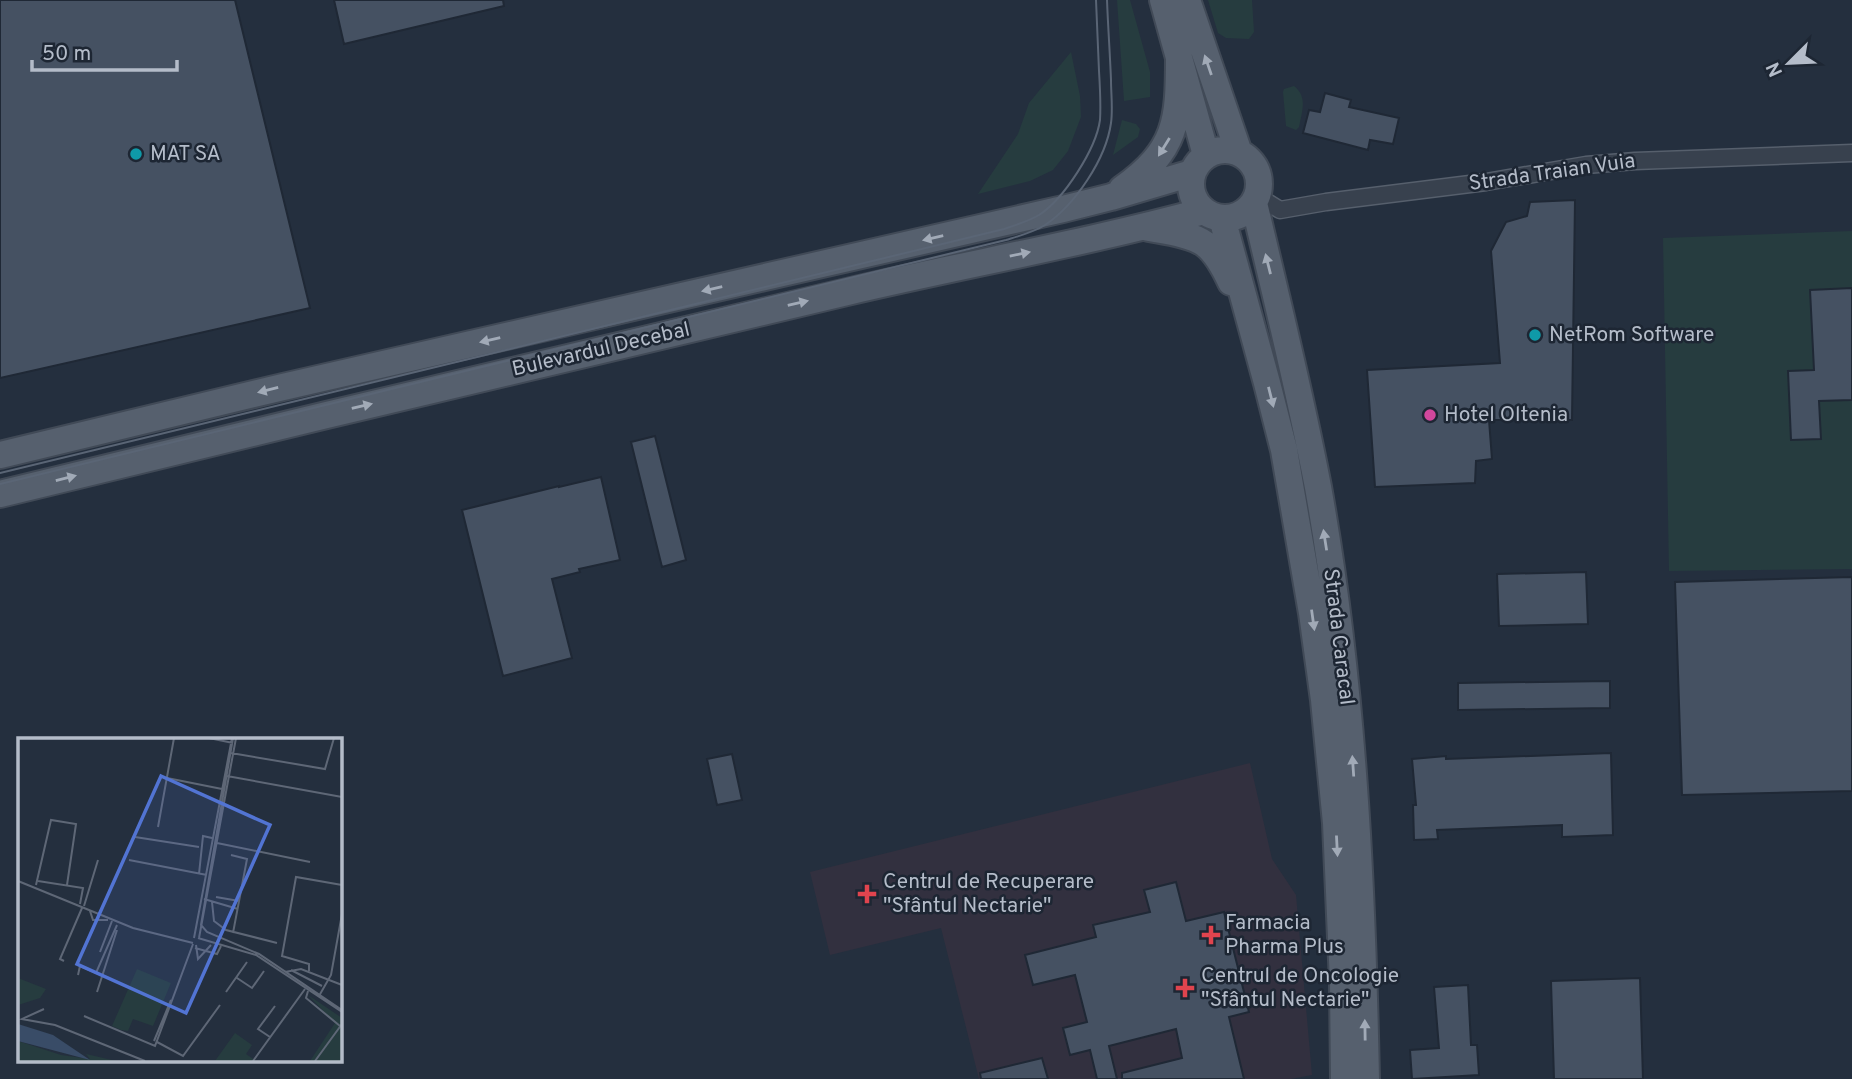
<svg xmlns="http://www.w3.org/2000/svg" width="1852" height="1079" viewBox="0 0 1852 1079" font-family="Overpass,sans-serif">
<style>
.medical{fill:#32303f}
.green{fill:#263c3f}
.building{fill:#455162;stroke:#1f2835;stroke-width:2}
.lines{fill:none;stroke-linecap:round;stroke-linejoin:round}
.minor-casing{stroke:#565f6c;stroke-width:19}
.primary-casing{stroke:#414a57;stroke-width:30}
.minor{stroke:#38414e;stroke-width:16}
.primary{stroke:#56606e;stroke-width:26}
.tram{stroke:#5a6575;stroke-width:2}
.oneway{fill:#a1aab7}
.culture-dot{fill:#0f9aa8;stroke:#1d2633;stroke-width:2.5}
.hotel-dot{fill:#d1479c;stroke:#1d2633;stroke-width:2.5}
.health-dot{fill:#e0444e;stroke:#1d2633;stroke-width:2.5}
.labels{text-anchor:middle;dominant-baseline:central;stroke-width:5;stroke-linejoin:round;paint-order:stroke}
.poi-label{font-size:21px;fill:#b4bcc9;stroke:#1d2633;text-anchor:start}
.street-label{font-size:21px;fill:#b4bcc9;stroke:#1d2633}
.inset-road{fill:none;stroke:#5e6776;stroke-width:2}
.view{fill:#5274d3;fill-opacity:0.15;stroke:#5274d3;stroke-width:3.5}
.inset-edge{fill:none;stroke:#b4bcc9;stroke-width:3.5}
</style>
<rect width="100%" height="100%" fill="#242f3e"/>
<!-- medical -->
<path class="medical" d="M1250,763L1272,859L1296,895L1312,1075L1291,1079H979L941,928L830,955L810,872Z"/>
<!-- green -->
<path class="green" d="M1117,0H1130L1150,72V97L1124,101Z
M1208,0H1252L1254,32L1249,39L1226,38L1218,33Z
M1071,52L1080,96L1081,117L1068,151L1053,170L1030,181L978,194L1018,134L1029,103Z
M1294,86C1308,97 1302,111 1299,127L1296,130L1286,126L1283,92L1284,89Z
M1122,120L1136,124L1140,129L1138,137L1113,155Z
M1852,231V569L1669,571L1663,238Z"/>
<!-- building -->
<path class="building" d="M0,0H235L310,308L0,378Z
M334,0H503L504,6L344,44Z
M1325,93L1351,100L1349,107L1399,118L1393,144L1370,140L1368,150L1303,133L1309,110L1320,112Z
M1575,200L1572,420H1489L1492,459L1476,461L1475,483L1375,487L1367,370L1500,363L1491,251L1506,222L1527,216L1530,202Z
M1852,288V400L1819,401L1821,439L1791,440L1788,371L1814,370L1810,290Z
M655,436L686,560L662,567L631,442Z
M601,477L620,560L579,569L580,572L552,579L572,658L503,676L462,510L559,486V487Z
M1586,572L1588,624L1499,626L1497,574Z
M1852,577V791L1682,795L1675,582Z
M1610,681V708L1458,710V683Z
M1611,753L1613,835L1562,837V825L1437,830L1438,839L1414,840L1413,805H1416L1412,759L1446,756V759Z
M732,754L742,800L717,805L707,759Z
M1176,882L1186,921L1224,912L1249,1012L1229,1017L1244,1079H1122V1073L1182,1058L1176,1029L1109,1046L1117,1079H1097L1090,1050L1070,1055L1063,1028L1087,1022L1075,975L1033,985L1025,955L1096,937L1093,925L1150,912L1144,890Z
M1640,978L1643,1079H1554L1551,981Z
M1468,985L1471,1045H1477L1479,1075L1412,1079L1410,1050L1439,1048L1434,987Z
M1042,1058L1048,1079H981L980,1073Z"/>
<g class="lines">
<!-- minor casing -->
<g class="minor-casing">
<path id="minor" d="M1257,196L1280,210L1326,202L1486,182L1586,165L1635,161L1852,153"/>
</g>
<!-- primary casing -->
<g class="primary-casing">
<path id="primary" d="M1163,0L1206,155
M1187,0L1239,153
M1191 184a34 34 0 1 1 68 0a34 34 0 1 1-68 0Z
M1122,189C1177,150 1179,121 1179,57
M1254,203C1276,297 1300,392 1318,487C1353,683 1362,881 1366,1079
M1222,218L1267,383L1284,450L1312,613L1324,700L1336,823L1343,983L1344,1079
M1149,228C1166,231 1191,234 1205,244C1217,253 1225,269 1231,282
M0,455L283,387L1063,209L1111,197L1192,173
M0,494C282,425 564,358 847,292C966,264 1086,243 1204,211"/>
</g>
<!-- minor -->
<use href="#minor" class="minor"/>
<!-- primary -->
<use href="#primary" class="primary"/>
<!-- tram -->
<path class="tram" d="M0,473L1004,229C1016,225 1029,221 1039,215C1064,199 1096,149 1100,120C1101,104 1100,87 1099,71C1098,47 1097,24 1096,0
M0,484L1006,240C1019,236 1034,232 1045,225C1075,205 1106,159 1111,123C1113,109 1111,94 1111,80C1110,54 1108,27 1107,0"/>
</g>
<!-- one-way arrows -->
<defs><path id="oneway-solid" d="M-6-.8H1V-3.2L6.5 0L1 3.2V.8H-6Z" transform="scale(1.75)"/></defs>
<g class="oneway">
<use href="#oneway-solid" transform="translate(1208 65) rotate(-109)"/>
<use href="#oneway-solid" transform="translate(1164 147) rotate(122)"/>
<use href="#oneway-solid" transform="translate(933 238) rotate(167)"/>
<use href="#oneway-solid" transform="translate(1020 254) rotate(-12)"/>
<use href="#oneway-solid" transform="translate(1268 264) rotate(-104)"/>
<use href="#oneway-solid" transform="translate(712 289) rotate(167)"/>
<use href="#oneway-solid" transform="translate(798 303) rotate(-13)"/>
<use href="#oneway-solid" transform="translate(490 340) rotate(167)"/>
<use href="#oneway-solid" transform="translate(268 390) rotate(166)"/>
<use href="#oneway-solid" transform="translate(1271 397) rotate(76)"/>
<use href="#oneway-solid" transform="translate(362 406) rotate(-13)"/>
<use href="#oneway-solid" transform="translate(66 478) rotate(-14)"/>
<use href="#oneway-solid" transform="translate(1325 540) rotate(-99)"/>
<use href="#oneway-solid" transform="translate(1313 620) rotate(82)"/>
<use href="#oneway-solid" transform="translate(1353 766) rotate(-94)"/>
<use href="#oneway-solid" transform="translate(1337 846) rotate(87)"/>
<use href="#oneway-solid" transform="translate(1365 1030) rotate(-91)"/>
</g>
<!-- markers -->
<g class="culture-dot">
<circle cx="136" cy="154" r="7"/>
<circle cx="1535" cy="335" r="7"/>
</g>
<circle class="hotel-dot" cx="1430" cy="415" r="7"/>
<g class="health-dot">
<path d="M863.5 883.5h7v7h7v7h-7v7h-7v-7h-7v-7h7z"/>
<path d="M1207.5 924.5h7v7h7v7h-7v7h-7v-7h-7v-7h7z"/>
<path d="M1181.5 977.5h7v7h7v7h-7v7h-7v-7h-7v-7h7z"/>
</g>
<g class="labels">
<!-- poi labels -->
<g class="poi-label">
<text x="150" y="154">MAT SA</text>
<text x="1549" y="335">NetRom Software</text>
<text x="1444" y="415">Hotel Oltenia</text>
<text x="883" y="882">Centrul de Recuperare<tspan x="883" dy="24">"Sfântul Nectarie"</tspan></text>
<text x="1225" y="923">Farmacia<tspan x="1225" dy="24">Pharma Plus</tspan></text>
<text x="1201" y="976">Centrul de Oncologie<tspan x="1201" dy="24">"Sfântul Nectarie"</tspan></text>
</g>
<!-- street labels -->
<g class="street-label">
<text transform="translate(1552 173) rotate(-8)">Strada Traian Vuia</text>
<text transform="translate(601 350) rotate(-13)">Bulevardul Decebal</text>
<text transform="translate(1338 637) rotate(83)">Strada Caracal</text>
</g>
</g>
<!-- overview -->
<g transform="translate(18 738)">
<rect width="324" height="324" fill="#242f3e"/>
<path d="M119,231L153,245L135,288L115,281L110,293L103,292L94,288ZM0,240L28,251L22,260L0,267ZM290,257L324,280V323H292L317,285ZM217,295L234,307L228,316L238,323H197ZM0,303L43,317L72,321L68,316L98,323H0Z" fill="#263c3f"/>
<path d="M0,286L35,297L72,322L0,303Z" fill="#394c67"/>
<path class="inset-road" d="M191,0L215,5M215,0L183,187L189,194L241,216L324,272M213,15L307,31L316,0M209,38L324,59M149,40L204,51M140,89L156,0M117,99L181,109M199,105L292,124M213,117L229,121L215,195M111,122L189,137M181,136L185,98L194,100M0,143L115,190L175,205M20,143L65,150L62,166M18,147L33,82L58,86L49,147M198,159L221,163M186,161L220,171M194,164L196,183L208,192L259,205M66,168L80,122M72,173L75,182H90M176,200L214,0M180,200L238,217L324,274M181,200L218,0M178,207L180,221L193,207M177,210L199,216L203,208M82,214L94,183M46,223L42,221L64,170M273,232L304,248M291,233V226L264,218L278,139L324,147M267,234L283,231L324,247M60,237L62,228L78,235L99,187M219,240L234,250L246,233M290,253L288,260L322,288M79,254L99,192M208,254L229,224M301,258L313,237L324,176M26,271L4,281L37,287L127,323M66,278L137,308L175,206M252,299L240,291L257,268M136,303L153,262M139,304L165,318L202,267M235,323L287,251M297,323L324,286"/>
<path class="view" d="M143,38L252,87L168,275L59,226Z"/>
<rect width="324" height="324" class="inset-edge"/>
</g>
<!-- north arrow -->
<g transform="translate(1789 63) rotate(246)" stroke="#1d2633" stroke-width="5" paint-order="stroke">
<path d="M0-5L12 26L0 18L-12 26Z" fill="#b4bcc9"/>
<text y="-10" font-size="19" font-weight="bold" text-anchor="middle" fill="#b4bcc9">N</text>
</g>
<!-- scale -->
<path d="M32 60v10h145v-10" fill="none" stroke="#b4bcc9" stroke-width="3.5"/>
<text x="42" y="60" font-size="21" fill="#b4bcc9" stroke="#1d2633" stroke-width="5" paint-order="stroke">50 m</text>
</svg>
